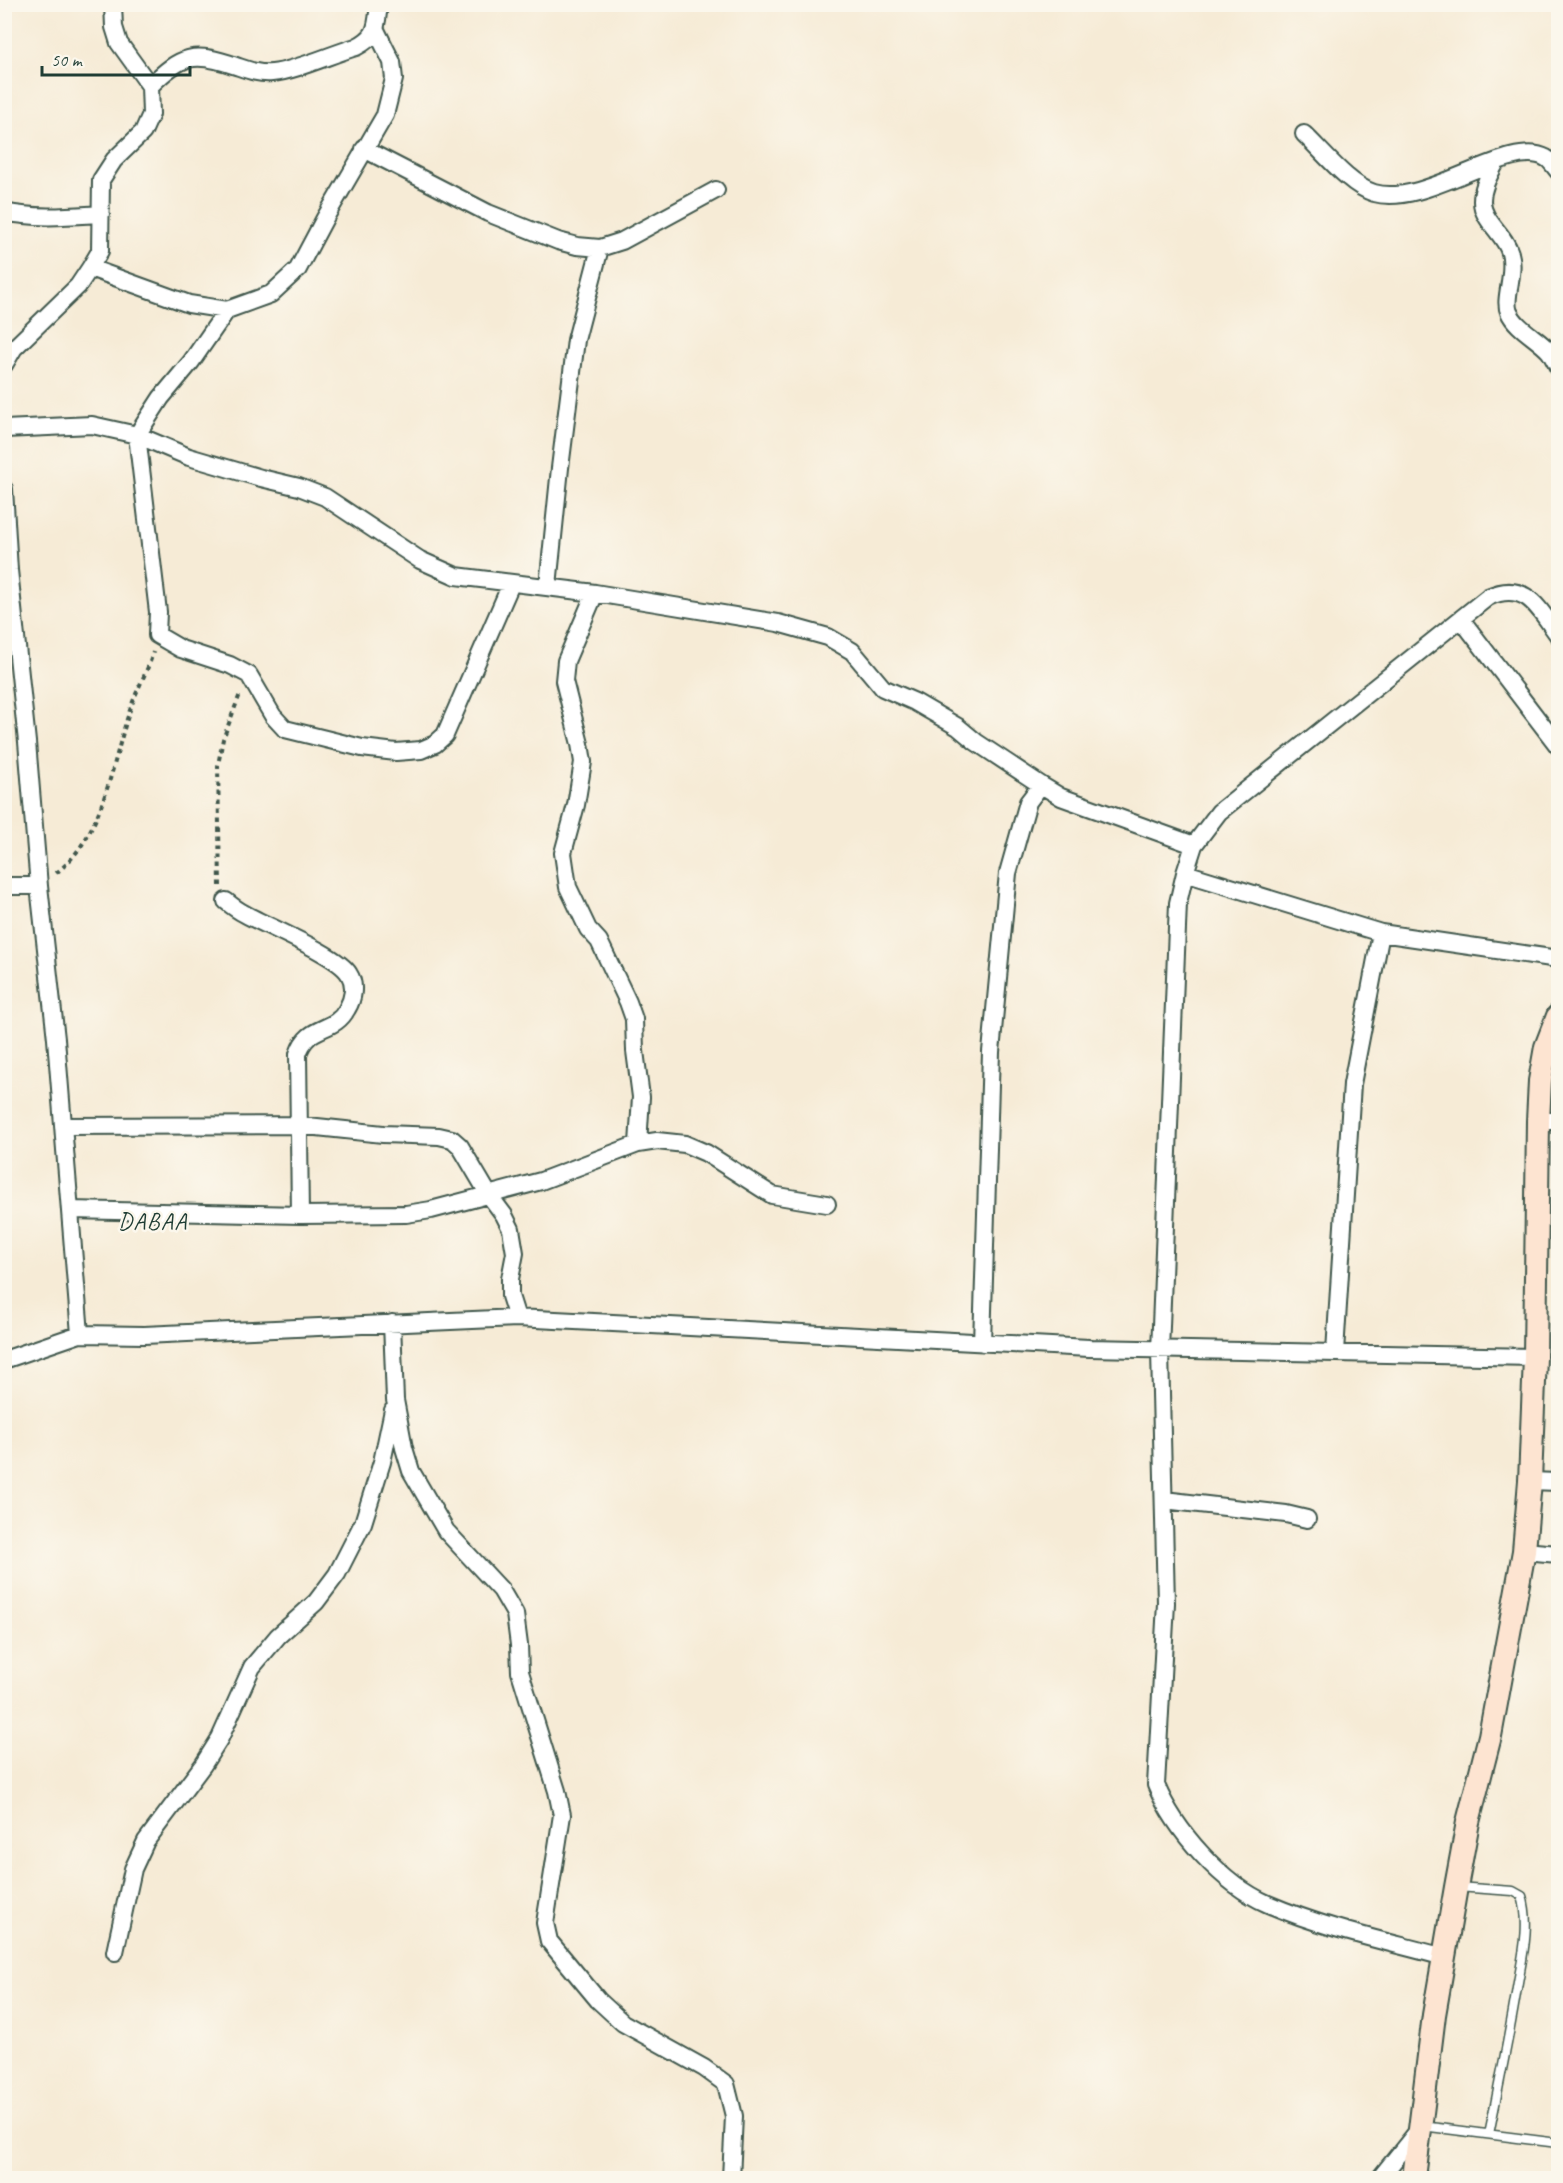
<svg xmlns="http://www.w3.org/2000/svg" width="1563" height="2183" viewBox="0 0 1563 2183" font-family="Caveat,sans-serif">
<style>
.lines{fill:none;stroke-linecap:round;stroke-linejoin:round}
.lane-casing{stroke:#3f574c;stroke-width:11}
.street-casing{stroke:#3f574c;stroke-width:20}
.secondary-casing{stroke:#3f574c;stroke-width:26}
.path{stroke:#3f574c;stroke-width:4;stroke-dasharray:4.5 4.5;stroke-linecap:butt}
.lane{stroke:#fff;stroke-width:8}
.street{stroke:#fff;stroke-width:16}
.secondary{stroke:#fde4d1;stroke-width:22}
.labels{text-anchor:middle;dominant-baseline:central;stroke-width:5;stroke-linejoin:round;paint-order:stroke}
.quarter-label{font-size:24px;letter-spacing:1.5px;fill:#1f3d34;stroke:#fbf7ec}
</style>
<rect width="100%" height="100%" fill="#fbf7ec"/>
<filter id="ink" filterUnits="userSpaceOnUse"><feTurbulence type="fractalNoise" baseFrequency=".0167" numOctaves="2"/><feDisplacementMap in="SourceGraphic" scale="12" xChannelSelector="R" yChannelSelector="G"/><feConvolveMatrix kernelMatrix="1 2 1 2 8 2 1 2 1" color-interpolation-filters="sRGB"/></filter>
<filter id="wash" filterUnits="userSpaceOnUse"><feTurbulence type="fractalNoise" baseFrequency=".008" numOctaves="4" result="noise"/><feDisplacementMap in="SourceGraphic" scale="24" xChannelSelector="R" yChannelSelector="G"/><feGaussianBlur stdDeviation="1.35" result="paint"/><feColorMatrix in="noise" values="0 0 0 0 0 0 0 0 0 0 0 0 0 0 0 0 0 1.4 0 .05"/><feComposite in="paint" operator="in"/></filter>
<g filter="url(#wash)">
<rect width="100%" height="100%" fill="#f6ebd6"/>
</g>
<g filter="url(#ink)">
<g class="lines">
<!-- lane casing -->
<g class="lane-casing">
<path id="lane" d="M1457,1887L1513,1891L1522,1896C1531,1925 1522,1958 1517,1988C1509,2037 1499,2085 1489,2134
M1422,2126L1558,2143"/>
</g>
<!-- street casing -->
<g class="street-casing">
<path id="street" d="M150,86C181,55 194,51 236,66C248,70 258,74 272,73C295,71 332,54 356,47C378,36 376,27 379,4
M1304,134C1323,152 1350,186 1374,193C1426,208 1510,137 1546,158C1550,160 1555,167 1558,171
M364,149L488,213L558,241L577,246L600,248L622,241L716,190
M1496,162C1490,174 1482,187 1482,201C1482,221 1505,234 1510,253C1516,273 1503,299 1509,312C1516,328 1537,338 1549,351C1552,355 1555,361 1558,367
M4,212C37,219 68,216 101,214
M90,268L189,304L227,310L271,294L298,269L325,218L385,115L394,79L392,62L376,30
M227,310L191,362L161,398L137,435L158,612L157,635L181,649L230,665L249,675L273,716L285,729L362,748L396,752L421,750L435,744L445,735L511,584
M4,365L14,348L78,286L90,268L100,251L101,180L114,160L143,132L151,114L150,86L119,43L114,27L113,4
M4,429L92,425L137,435L189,457L261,478L299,487L325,497L420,560L456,576L595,593L778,623L828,637L852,651L883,688L915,702L958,727L976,742L1041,785
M4,489L9,570L27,742L39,886L56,1039L80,1334
M548,586L560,468L576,340L600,248
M595,593L566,661L564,681L580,744L583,762L576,805L563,853L568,887L588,929L599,941L628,1002L634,1019L635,1051L641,1097L638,1144
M1461,619L1558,746
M1185,873L1381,933L1558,959
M4,886H39
M226,901C232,906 239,911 245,914C268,927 338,955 349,974C356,985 353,999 347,1009C334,1034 308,1023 298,1054L300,1215
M1538,1121H1558
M63,1126L298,1125L383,1134L439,1136L452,1139L460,1146L489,1195L504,1215L511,1229L515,1253L510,1279V1296L517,1318
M70,1210L300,1215L406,1214L431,1210L541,1181L638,1144L657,1141L685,1144L706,1153L772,1195L827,1204
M392,1323L395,1400L404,1448L411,1471L446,1531L501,1590L515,1614L519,1645L520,1672L557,1791L562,1815L545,1923L549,1941L598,2000L623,2023L704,2068L726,2084L734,2116L731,2178
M982,1343L991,1052L1008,873L1028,802L1041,785L1061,797L1194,845
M1335,1352L1352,1084L1381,933
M4,1360L80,1334L144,1335L517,1318L1089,1348L1535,1357
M1530,1481L1558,1482
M1164,1500L1286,1514L1307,1519
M1524,1551L1558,1554
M115,1952L133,1869L146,1841L203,1765L220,1738L252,1667L278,1636L316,1602L337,1574L363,1523L382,1462L393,1410
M1444,1957C1385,1941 1324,1928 1268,1904C1222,1884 1175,1831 1156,1785L1166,1603L1160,1351L1178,903L1185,873L1194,845L1219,812L1488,597C1526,580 1538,608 1558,635
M1380,2178L1421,2127"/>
</g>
<!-- secondary casing -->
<g class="secondary-casing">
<path id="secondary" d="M1414,2178L1434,2015L1456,1887L1468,1822L1490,1736L1524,1551L1530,1481L1535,1357L1538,1121L1540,1081L1546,1047L1558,1016"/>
</g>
<!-- path -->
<path class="path" d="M56,873C107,834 112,755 134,699C140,683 149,668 153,652
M220,886L218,765L223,739L240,694"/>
<!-- lane -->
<use href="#lane" class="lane"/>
<!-- street -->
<use href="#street" class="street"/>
<!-- secondary -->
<use href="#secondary" class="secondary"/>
</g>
</g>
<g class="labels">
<!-- quarter labels -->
<g class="quarter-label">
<text x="153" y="1221">DABAA</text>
</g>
</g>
<!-- margin -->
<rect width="1563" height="2183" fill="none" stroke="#fbf7ec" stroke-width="24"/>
<!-- scale -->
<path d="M42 66v9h148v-9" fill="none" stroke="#1f3d34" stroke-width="3"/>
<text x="51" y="66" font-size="18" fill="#1f3d34" stroke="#fbf7ec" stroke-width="4.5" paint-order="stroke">50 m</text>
</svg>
